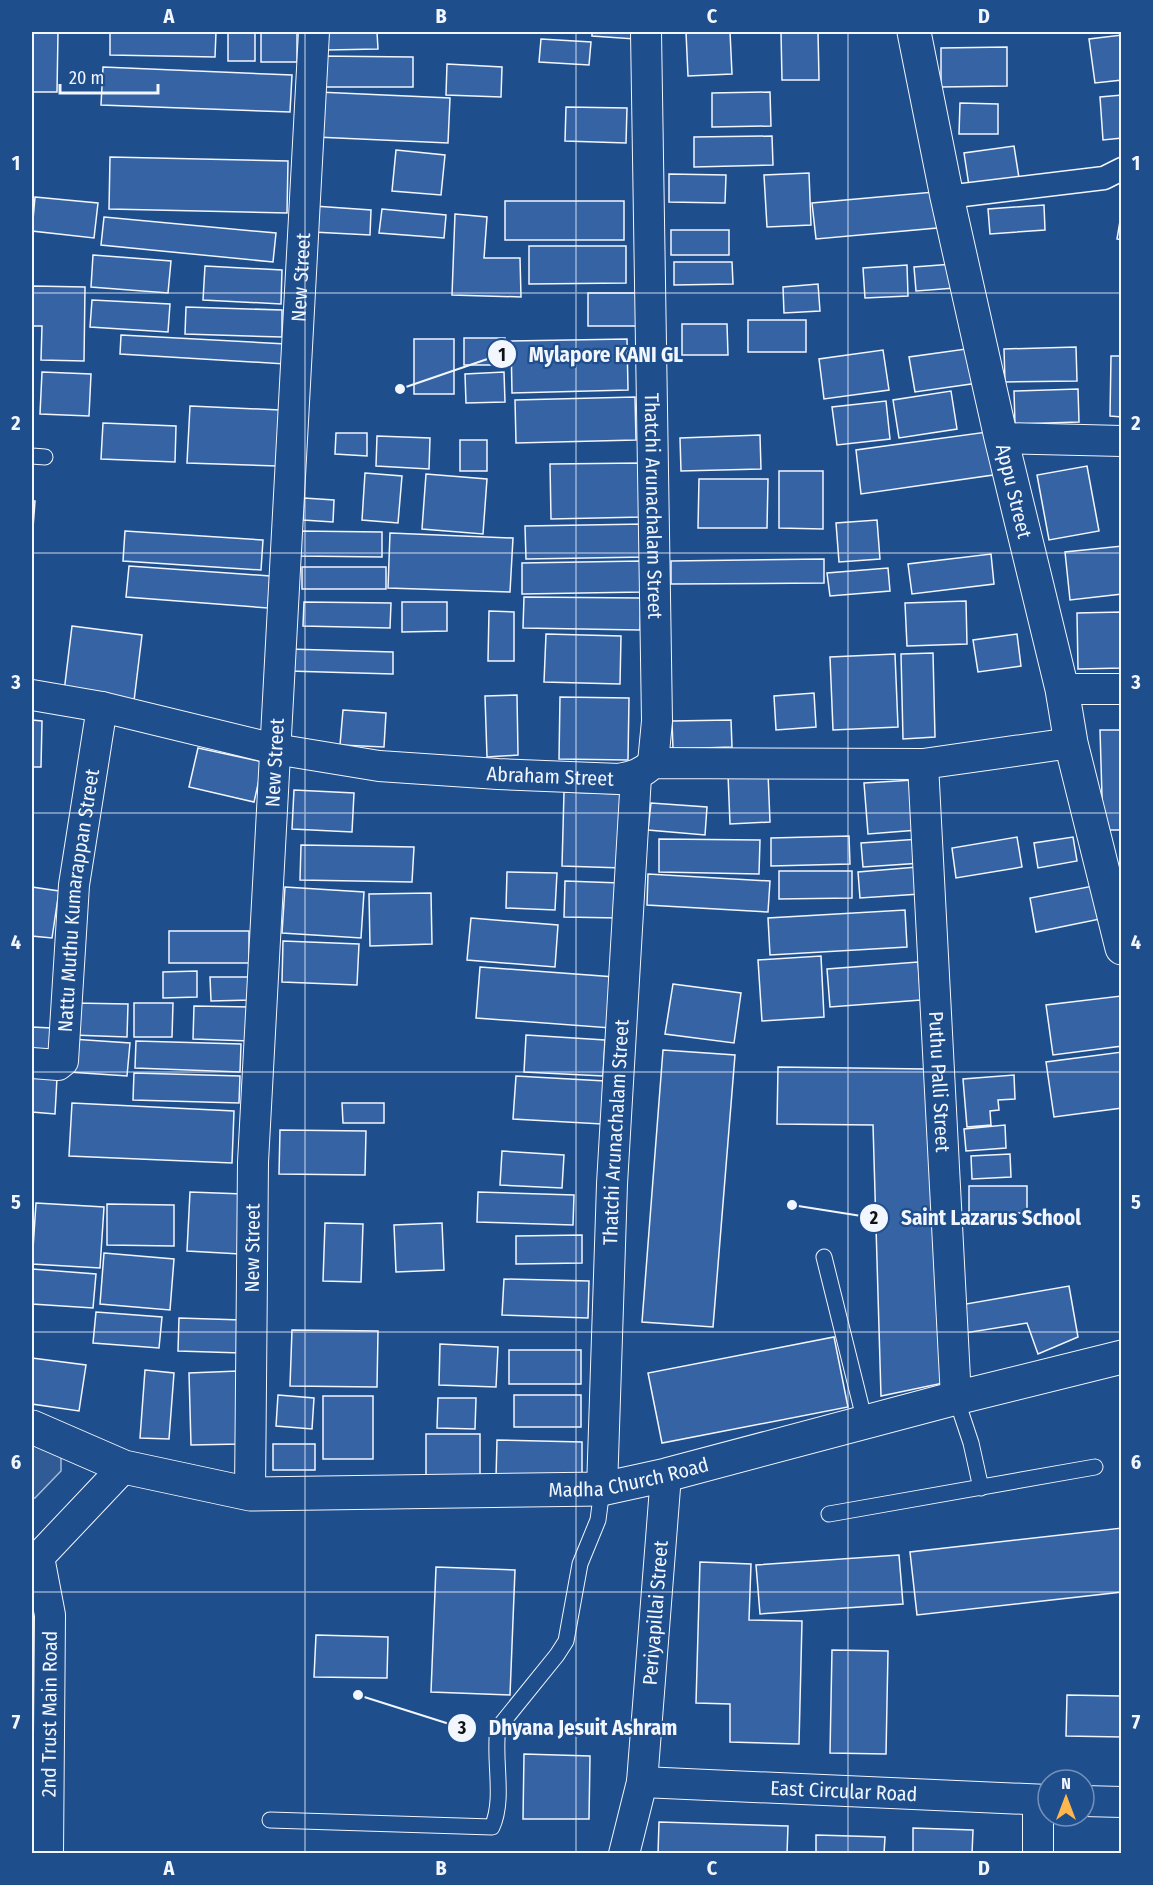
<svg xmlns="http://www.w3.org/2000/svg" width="1153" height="1885" viewBox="0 0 1153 1885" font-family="'Fira Sans Condensed',sans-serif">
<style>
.built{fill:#305b95;stroke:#a8bbd7;stroke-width:1.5}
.building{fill:#3563a3;stroke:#f2f6ff;stroke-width:1.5}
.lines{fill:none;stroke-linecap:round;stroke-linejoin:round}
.service-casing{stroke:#f2f6ff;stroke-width:17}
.pedestrian-casing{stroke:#f2f6ff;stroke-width:25}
.minor-casing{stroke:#f2f6ff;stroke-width:32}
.tertiary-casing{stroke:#f2f6ff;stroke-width:35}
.service{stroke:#1f4e8c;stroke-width:15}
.pedestrian{stroke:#1f4e8c;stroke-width:22}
.minor{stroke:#1f4e8c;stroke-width:30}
.tertiary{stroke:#1f4e8c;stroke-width:33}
.grid{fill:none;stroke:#f2f6ff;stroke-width:1.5;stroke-opacity:0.55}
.labels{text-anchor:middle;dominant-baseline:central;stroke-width:4.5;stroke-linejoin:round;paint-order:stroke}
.street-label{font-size:20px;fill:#f2f6ff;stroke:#1f4e8c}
.leader{fill:none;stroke:#f2f6ff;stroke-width:2}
.callout-dot{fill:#f2f6ff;stroke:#1f4e8c;stroke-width:2}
.mark-label{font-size:18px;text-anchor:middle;font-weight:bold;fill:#111}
.callout-label{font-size:21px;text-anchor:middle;font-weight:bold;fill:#f2f6ff;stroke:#1f4e8c;stroke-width:4.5;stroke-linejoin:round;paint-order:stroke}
.neatline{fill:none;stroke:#f2f6ff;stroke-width:2}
.grid-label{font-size:20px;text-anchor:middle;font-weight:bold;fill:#f2f6ff}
</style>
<rect width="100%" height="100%" fill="#1f4e8c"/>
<!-- built -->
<path class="built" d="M32,1438L61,1454V1471L35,1498H32Z"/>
<!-- building -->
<path class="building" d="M32,32H58L57,92H32Z
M110,32H216L215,57L110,55Z
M228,32H255V61H228Z
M261,32H297V62H261Z
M326,32H377L378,49L326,50Z
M592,32H635V39L592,36Z
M686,32H730L732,74L688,76Z
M781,32H818L819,80H782Z
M1122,35V80L1095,83L1089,39Z
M541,39L591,42L589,65L539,62Z
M1007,47V86L941,87V48Z
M317,56L413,57V87H317Z
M447,64L502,67L501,97L446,95Z
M103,67L292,75L290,112L101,105Z
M318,92L450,98L448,143L316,137Z
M770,92L771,126L712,127V93Z
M1122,95V138L1103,140L1100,97Z
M960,103L998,104V134H959Z
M566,107L627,108L626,143L565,141Z
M772,136L773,165L694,167V137Z
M1014,146L1019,178L969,186L964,153Z
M396,150L445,155L441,195L392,191Z
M110,157L288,161L287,213L109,209Z
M809,173L811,225L767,227L764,175Z
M669,174L726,175L725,203L669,202Z
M934,192L937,228L816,239L812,203Z
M35,197L98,203L94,238L32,231Z
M505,201H624V240H505Z
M1044,205L1045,230L990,234L988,209Z
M314,206L371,210L370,235L313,232Z
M382,209L446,215L444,238L379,233Z
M1122,209V240L1117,239Z
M455,214L487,217L484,258H520L521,297L452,295Z
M104,217L276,233L273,262L101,245Z
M671,230H729V255H671Z
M529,246H626V283L529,284Z
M93,255L171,261L168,293L91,287Z
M674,262H732L733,284L674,285Z
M953,264L955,288L916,291L914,267Z
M907,265L908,296L865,298L863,268Z
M205,266L282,270L281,304L203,300Z
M818,284L820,311L784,313L783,287Z
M32,286L85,287L84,361L41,360L42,326H32Z
M588,293H638V326H588Z
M92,300L170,304L168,332L90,327Z
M186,307L282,310V337L185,334Z
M748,320H806V352H748Z
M682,324H727L728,355H682Z
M121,335L286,344L285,364L120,354Z
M464,338H505V365H464Z
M414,339H454V394H414Z
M627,339L628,390L512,393L511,341Z
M1076,347L1077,381L1005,382L1004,349Z
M973,348L978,383L915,392L909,357Z
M883,350L889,390L824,399L819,359Z
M1111,356H1122V417L1110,416Z
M42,372L91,374L89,416L40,414Z
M504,372L505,402L466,403L465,374Z
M1078,389L1079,422L1015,424L1014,391Z
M951,391L957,429L899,438L893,400Z
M635,397L636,440L516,443L515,400Z
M886,401L890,439L837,445L832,407Z
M190,406L280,410L277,466L187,463Z
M103,423L176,426L175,462L101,459Z
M987,432L993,475L861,494L856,450Z
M336,433H367V456L335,454Z
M760,435L761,469L681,471L680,438Z
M377,436L430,438L429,469L376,466Z
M460,440H487V471H460Z
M641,463L642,517L551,519L550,464Z
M1087,466L1099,531L1049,540L1037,475Z
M779,471H823V529L779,528Z
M365,473L402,476L398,523L362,520Z
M426,474L487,479L483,534L422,529Z
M699,479H768L767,528H698Z
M304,498L334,500L333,522L303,520Z
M32,501H35L32,541Z
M877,520L880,559L839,562L836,523Z
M645,524L646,557L526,559L525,526Z
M125,531L263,540L261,570L123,561Z
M298,531L382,532V557L298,556Z
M390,533L513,538L510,592L388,588Z
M1122,546V594L1070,600L1065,552Z
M991,554L994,584L912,594L908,564Z
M824,559V583L671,584V561Z
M641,561L642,592L522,594V563Z
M129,566L270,576L268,608L126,597Z
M302,567H386V589H302Z
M888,568L890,591L830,596L827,573Z
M524,597L641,598L640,630L523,628Z
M966,601L967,644L907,646L905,603Z
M304,602L391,603L390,628L303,626Z
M402,602H447V631L402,632Z
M489,611L514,612V661H488Z
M1122,612V668L1078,669L1077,613Z
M72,626L142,635L134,701L64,692Z
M546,634L621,636L620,684L544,682Z
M1017,634L1021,666L978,672L973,640Z
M288,649L393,652V674L288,671Z
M933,653L935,737L903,739L901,654Z
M895,654L898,727L833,730L830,657Z
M814,693L816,727L776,730L774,696Z
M517,695L518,755L487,757L485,696Z
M560,697L629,698L628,760L559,759Z
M343,710L386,713L384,747L340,745Z
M32,720L42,721L41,767H32Z
M731,720L732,747L673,749L672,721Z
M1100,730H1122V830H1103Z
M198,748L263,762L254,802L189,787Z
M768,773L770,822L730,824L728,774Z
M914,780L918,830L868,834L864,783Z
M294,790L354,793L352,832L292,829Z
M564,792L624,794L622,868L562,866Z
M651,803L707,807L705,835L648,830Z
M849,836L850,864L771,866V838Z
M1017,837L1022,867L956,878L952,848Z
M1073,837L1077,861L1038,868L1034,843Z
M659,839L760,840L759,874L659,872Z
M920,839L922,863L863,867L861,843Z
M301,845L414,847L412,882L300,880Z
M917,867L920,894L860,898L858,872Z
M779,871H852V898L779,899Z
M507,872L557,873L555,910L506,908Z
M648,874L770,881L768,912L647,905Z
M565,881L620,883L619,918L564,917Z
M1093,886L1100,919L1036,932L1030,898Z
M32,887L59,891L52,938L32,936Z
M285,887L364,892L361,938L282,933Z
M431,893L432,944L370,946L369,894Z
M905,910L907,947L770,955L768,918Z
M471,918L558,925L555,967L467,960Z
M169,931H249V963H169Z
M283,941L359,944L357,985L282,982Z
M821,956L824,1017L762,1021L758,960Z
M918,962L921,1000L830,1007L827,969Z
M480,967L615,977L611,1028L476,1018Z
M197,971V997L163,998V972Z
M210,977H250L251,1000L211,1001Z
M673,984L741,993L734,1043L665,1034Z
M1121,996L1122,1046L1053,1055L1046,1005Z
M74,1003L128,1004L127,1037L73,1035Z
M134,1003H173L172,1037H134Z
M194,1006L251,1007L250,1041L193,1039Z
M32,1027L51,1028L48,1057L32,1056Z
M526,1035L605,1040L603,1076L524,1072Z
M72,1039L130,1043L127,1076L69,1072Z
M136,1041L241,1044L240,1072L135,1068Z
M663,1050L735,1055L713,1327L642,1322Z
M1122,1052V1108L1054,1117L1046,1062Z
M778,1067L926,1069L948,1382L881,1396L873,1125L777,1124Z
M134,1073L240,1076L239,1103L133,1100Z
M1014,1075L1015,1099L998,1100L999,1110L990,1111L991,1125L967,1127L963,1079Z
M32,1076L57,1078L55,1114L32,1112Z
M516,1076L605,1081L602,1124L513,1119Z
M72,1103L234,1111L232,1163L69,1156Z
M342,1103H384V1123H343Z
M1005,1125L1006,1148L966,1151L964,1129Z
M280,1130L366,1131L365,1175L279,1174Z
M502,1151L564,1155L562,1188L500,1185Z
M1010,1154L1011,1177L972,1179L971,1156Z
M969,1186H1027V1213H969Z
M190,1192L243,1194L240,1254L187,1251Z
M478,1192L574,1195L573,1225L477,1222Z
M36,1203L104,1207L100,1268L32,1264Z
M107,1204L174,1205V1246L107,1245Z
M325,1223L363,1224L361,1282L323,1281Z
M442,1223L444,1270L396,1272L394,1225Z
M582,1235V1263L516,1264V1236Z
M104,1253L174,1259L170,1310L100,1304Z
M32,1269L96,1274L93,1308L32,1304Z
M504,1279L589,1281L588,1318L502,1315Z
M1069,1286L1078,1337L1038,1354L1027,1323L965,1333L960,1305Z
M96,1312L162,1317L159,1348L93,1343Z
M179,1318L242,1320L241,1353L178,1351Z
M292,1330L378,1331L377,1387L290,1386Z
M834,1337L848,1407L662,1443L648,1373Z
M440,1344L498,1347L496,1387L439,1385Z
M509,1350H581V1384H509Z
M32,1358L86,1365L79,1411L32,1404Z
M145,1370L174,1373L169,1439L140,1438Z
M238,1371L240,1444L191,1445L189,1373Z
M278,1395L314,1398L312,1429L276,1426Z
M514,1395H581V1427H514Z
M323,1396H373V1459H323Z
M438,1398H476L475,1429L437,1428Z
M426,1434H480V1481H426Z
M497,1440L582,1442V1480L496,1478Z
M273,1444H315V1470H273Z
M1122,1528V1592L917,1615L910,1552Z
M899,1555L903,1604L760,1614L756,1565Z
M700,1562L751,1564L749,1620L802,1621L799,1744L730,1742V1704L696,1703Z
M436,1567L515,1570L510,1695L431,1692Z
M316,1635L388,1637L387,1678L314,1677Z
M832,1650L888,1651L886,1754L830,1753Z
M1067,1695L1122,1696V1737L1066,1736Z
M524,1754L590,1756L589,1819H523Z
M659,1822L788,1826L787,1854H658Z
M913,1828L973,1830L972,1854H913Z
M816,1835L885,1837L884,1854H816Z"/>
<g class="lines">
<!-- service casing -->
<g class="service-casing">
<path id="service" d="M32,456L45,457
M824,1257L865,1422
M956,1398L971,1443L981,1488
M829,1514L1095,1467
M270,1820L492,1827C505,1799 493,1759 498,1728L557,1655L566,1641L580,1564L598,1520L602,1489"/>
</g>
<!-- pedestrian casing -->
<g class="pedestrian-casing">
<path id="pedestrian" d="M947,197L1104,178L1122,169"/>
</g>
<!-- minor casing -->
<g class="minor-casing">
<g id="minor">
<path id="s1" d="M646,32L657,721L653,763"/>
<path d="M1001,438L1122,441"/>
<path d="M1062,689H1122"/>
<path id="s2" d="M32,695L102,707L275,749L379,766L498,774L619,779C633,776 642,774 653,763L923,764L1071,743"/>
<path id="s3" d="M923,764L956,1398"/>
<path id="s4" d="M32,1063L58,1065L63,1061L74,885L102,707"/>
<path id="s5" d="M602,1489L612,1184L636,776"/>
<path id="s6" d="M250,1494L253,1162L314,32"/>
<path id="s7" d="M642,1782L1048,1800"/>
<path d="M1038,1800V1854"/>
<path d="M1084,1801L1122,1802"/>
<path id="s8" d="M48,1854L50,1615L39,1557L124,1467"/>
<path id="s9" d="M624,1854L642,1782L666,1475"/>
</g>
</g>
<!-- tertiary casing -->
<g class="tertiary-casing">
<g id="tertiary">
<path id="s10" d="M914,32L947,197L1001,438L1062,689L1071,743L1122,948"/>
<path id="s11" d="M32,1427L124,1467L250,1494L602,1489L666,1475L956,1398L1122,1357"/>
</g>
</g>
<!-- service -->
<use href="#service" class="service"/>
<!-- pedestrian -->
<use href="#pedestrian" class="pedestrian"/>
<!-- minor -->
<use href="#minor" class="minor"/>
<!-- tertiary -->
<use href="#tertiary" class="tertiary"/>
</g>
<!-- grid -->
<path class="grid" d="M305,32V1854M576,32V1854M848,32V1854M32,293H1122M32,553H1122M32,813H1122M32,1072H1122M32,1332H1122M32,1592H1122"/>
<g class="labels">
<!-- street labels -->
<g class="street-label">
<text stroke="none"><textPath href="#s6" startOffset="1218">New Street</textPath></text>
<text stroke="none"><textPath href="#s10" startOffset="470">Appu Street</textPath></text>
<text stroke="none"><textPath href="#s1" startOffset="474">Thatchi Arunachalam Street</textPath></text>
<text stroke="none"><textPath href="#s6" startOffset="732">New Street</textPath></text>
<text stroke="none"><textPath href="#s2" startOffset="526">Abraham Street</textPath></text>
<text stroke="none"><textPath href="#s4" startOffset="194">Nattu Muthu Kumarappan Street</textPath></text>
<text stroke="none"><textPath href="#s3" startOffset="318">Puthu Palli Street</textPath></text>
<text stroke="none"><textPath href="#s5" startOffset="357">Thatchi Arunachalam Street</textPath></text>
<text stroke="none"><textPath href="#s6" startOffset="246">New Street</textPath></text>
<text stroke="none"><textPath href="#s11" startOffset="609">Madha Church Road</textPath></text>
<text stroke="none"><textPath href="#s9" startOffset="244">Periyapillai Street</textPath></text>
<text stroke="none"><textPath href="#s8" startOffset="140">2nd Trust Main Road</textPath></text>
<text stroke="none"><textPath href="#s7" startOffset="202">East Circular Road</textPath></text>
</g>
</g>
<!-- callouts -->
<path class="leader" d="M400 389L502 354M792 1205L874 1218M358 1695L462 1728"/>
<g class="callout-dot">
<circle cx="400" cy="389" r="6"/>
<circle cx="792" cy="1205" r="6"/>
<circle cx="358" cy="1695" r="6"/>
<circle cx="502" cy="354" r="15"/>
<circle cx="874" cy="1218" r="15"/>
<circle cx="462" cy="1728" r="15"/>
</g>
<g class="mark-label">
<text x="502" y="361">1</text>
<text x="874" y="1224">2</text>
<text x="462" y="1734">3</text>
</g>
<g class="callout-label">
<text x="606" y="362">Mylapore KANI GL</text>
<text x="991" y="1225">Saint Lazarus School</text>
<text x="583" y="1735">Dhyana Jesuit Ashram</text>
</g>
<!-- border -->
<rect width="1153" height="1885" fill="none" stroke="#1f4e8c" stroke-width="66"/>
<!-- north arrow -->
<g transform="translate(1066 1798)"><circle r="28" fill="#1f4e8c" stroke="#7391ba" stroke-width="1.5"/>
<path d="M0-4.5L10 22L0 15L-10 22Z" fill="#ffb74d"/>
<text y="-9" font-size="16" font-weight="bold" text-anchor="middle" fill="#f2f6ff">N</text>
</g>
<!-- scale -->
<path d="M60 84v9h98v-9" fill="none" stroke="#f2f6ff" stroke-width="3"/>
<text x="69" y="84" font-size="18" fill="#f2f6ff" stroke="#1f4e8c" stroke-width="4.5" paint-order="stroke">20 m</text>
<rect x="33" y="33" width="1087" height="1819" class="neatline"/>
<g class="grid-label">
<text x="169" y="23">A</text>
<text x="441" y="23">B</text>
<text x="712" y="23">C</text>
<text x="984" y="23">D</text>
<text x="16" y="170">1</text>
<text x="1136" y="170">1</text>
<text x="16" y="430">2</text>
<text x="1136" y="430">2</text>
<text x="16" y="689">3</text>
<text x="1136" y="689">3</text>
<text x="16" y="949">4</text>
<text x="1136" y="949">4</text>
<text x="16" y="1209">5</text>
<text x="1136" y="1209">5</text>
<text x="16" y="1469">6</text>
<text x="1136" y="1469">6</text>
<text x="16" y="1729">7</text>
<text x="1136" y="1729">7</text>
<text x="169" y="1875">A</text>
<text x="441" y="1875">B</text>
<text x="712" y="1875">C</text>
<text x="984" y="1875">D</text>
</g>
</svg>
